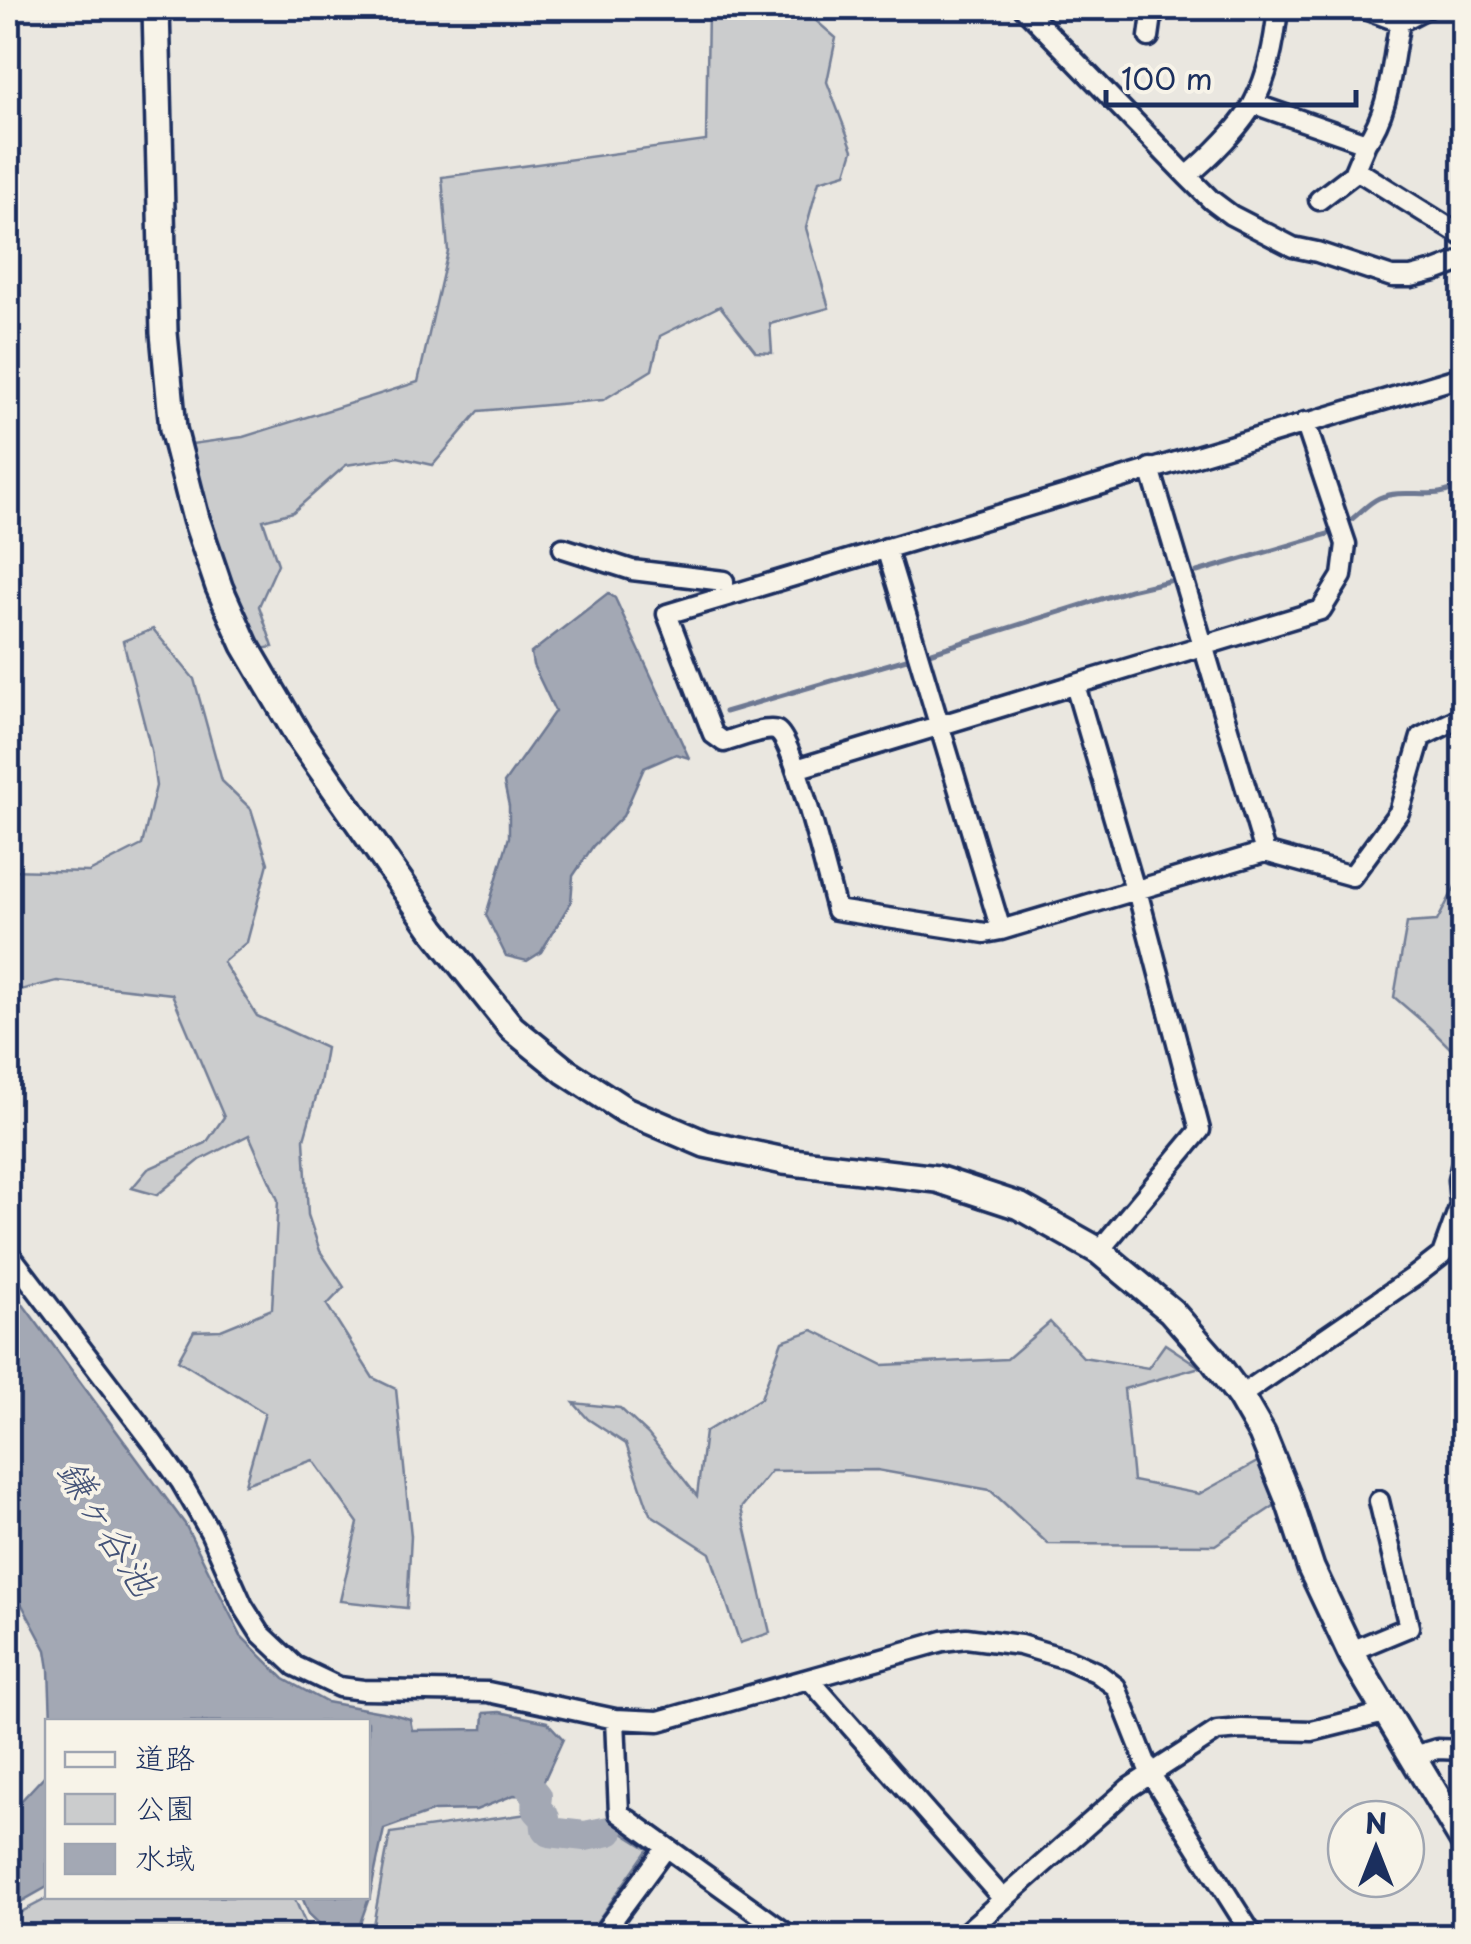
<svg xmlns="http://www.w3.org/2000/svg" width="1471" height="1944" viewBox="0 0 1471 1944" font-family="'Playpen Sans','Klee One',sans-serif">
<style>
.green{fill:#cbcccd;stroke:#737e96;stroke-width:2.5}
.water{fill:#a3a8b4;stroke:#6d7892;stroke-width:2.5}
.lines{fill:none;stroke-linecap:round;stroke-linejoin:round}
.stream{stroke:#6d7892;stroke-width:5}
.river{stroke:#a3a8b4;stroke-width:30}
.street-casing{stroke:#1b2f5e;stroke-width:25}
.secondary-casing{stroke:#1b2f5e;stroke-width:32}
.street{stroke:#f7f3e8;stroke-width:18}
.secondary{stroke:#f7f3e8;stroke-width:25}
.labels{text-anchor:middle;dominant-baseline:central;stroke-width:8;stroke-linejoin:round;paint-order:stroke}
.water-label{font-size:38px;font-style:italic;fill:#445378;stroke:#f7f3e8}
</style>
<rect width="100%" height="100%" fill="#eae7e0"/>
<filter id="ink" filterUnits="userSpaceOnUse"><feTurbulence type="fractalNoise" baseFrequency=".01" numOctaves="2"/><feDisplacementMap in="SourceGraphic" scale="20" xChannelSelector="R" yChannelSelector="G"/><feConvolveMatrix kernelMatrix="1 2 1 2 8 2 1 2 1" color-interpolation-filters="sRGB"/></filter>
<g filter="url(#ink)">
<!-- green -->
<path class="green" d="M708,8H816L814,19L836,38L827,82L853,150L846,173L819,181L806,228L829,308L770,324L772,353L756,352L720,306L660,336L652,370L603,400L479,411L433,465L398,457L346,465L293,512L263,520L278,564L259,606L273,647L260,649L235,599L209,528L191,444L243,437L418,382L448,251L442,177L706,141Z
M153,629L194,679L222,781L251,809L268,863L247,942L223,962L257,1016L326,1048L320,1083L304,1139L308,1215L320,1251L344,1287L327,1305L373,1378L396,1389L411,1536L407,1608L340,1601L358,1523L313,1460L245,1484L265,1413L178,1360L194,1331L221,1330L272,1309L278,1200L249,1135L200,1160L157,1195L132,1188L148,1169L206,1143L224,1117L172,994L57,981L8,993V870L89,872L142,845L156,786L151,750L123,641Z
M1463,872V1061L1429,1027L1394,997L1407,923L1437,921Z
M1050,1322L1083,1357L1148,1368L1165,1344L1200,1367L1124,1389L1133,1481L1199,1494L1259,1461L1277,1504L1215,1545L1048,1544L990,1490L877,1470L771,1471L741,1508L770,1633L740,1643L710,1553L650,1514L626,1444L588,1419L574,1403L620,1408L648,1434L697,1496L705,1432L761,1398L782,1341L813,1330L883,1365L1007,1359Z
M556,1810L557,1840H608L618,1830L648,1849L587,1936H371L390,1833Z
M50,1897H294L306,1925L327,1936H8V1919Z"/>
<!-- water -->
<path class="water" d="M608,593L615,598L689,758L676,754L644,768L623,816L593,846L573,876L571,902L541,952L527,961L506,956L486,915L509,837V806L504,783L555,711L533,665L531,653Z
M8,1284L185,1524L241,1636L284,1679L326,1702L393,1714L410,1719L412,1730L483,1729L484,1713L500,1712L547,1722L563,1739L537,1796L514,1795L476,1810L434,1811L384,1829L370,1895L356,1935H331L309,1914L302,1897L368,1896V1722L51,1721L49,1669L46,1650L20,1601L17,1571L8,1560Z
M47,1773V1887L8,1909V1815Z"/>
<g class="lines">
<!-- stream -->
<path class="stream" d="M1348,522C1358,515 1369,502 1379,498C1408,486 1438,504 1464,482
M1197,572L1328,534L1335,529
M929,653L1130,590L1169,581
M725,712L910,658"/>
<!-- river -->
<path class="river" d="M512,1765L537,1796C535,1813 537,1808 545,1818L546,1829L549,1832L585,1836L609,1831"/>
<!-- street casing -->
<g class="street-casing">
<path id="street" d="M1024,8L1187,176L1211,200L1231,215L1293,247L1317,252L1392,277H1411L1435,271L1464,260
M1362,8L1400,22L1427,8
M1149,37L1153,8
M1254,104L1366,143C1391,109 1391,63 1400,22
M1355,169L1464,237
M1187,176C1207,160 1244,124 1255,100C1269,73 1275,38 1278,8
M1319,200L1353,174L1366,143
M1464,376L667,614L713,734L724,742C734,739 768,726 777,731C794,741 829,883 836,910L985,933L1001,930L1265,852L1352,876L1399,812L1421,737L1464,716
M1150,468L1265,852
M563,548L632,570L724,581V595
M886,548L1001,930
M1075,685L1135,890L1139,898L1200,1130L1099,1251
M796,769L1321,610L1342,576L1346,544L1305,422
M1460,1205L1458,1180L1464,1155
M8,1252L151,1440L181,1482L210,1532L243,1606L260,1633L295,1666L339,1687L363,1690L488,1692L615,1719L659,1721L943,1641L966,1638L1020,1645L1067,1659L1096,1672L1116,1687L1150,1773L1253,1936
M1240,1396L1415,1276L1442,1255L1460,1205L1464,1206
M1351,1651L1409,1627L1379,1501
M810,1680L1003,1899
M615,1719L619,1813L790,1936
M1413,1756L1437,1749L1464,1750
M601,1936L666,1848
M962,1936L1129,1788L1217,1731L1242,1729L1312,1731L1385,1713"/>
</g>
<!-- secondary casing -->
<g class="secondary-casing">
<path id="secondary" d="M156,8L164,333L173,429L196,519L219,587L245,645L299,737L433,929L512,1028L565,1071L625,1110L705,1144L784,1161L937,1179L1019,1206L1099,1251L1171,1311L1212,1358L1240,1396L1262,1434L1288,1498L1311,1568L1353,1657L1464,1842"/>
</g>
<!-- street -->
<use href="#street" class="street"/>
<!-- secondary -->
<use href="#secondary" class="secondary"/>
</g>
</g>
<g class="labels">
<!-- water labels -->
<g class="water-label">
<text transform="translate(109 1526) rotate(58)">鎌ヶ谷池</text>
</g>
</g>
<!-- margin -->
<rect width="1471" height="1944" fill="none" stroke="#f7f3e8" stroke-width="40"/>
<rect x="20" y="20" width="1431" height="1904" fill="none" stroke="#1b2f5e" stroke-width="4" filter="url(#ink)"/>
<!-- legend -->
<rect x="45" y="1719" width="325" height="180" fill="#f7f3e8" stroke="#9fa5b1" stroke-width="2.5"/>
<rect x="65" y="1752" width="50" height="15" fill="#f7f3e8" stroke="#9fa5b1" stroke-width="2.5"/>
<text x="135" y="1769" font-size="30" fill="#1b2f5e">道路</text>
<rect x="65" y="1794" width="50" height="30" fill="#cbcccd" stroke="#9fa5b1" stroke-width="2.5"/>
<text x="135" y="1819" font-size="30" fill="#1b2f5e">公園</text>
<rect x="65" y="1844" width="50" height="30" fill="#a3a8b4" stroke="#9fa5b1" stroke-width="2.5"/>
<text x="135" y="1869" font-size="30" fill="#1b2f5e">水域</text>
<!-- north arrow -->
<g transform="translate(1376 1849)"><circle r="48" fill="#f7f3e8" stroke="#9fa5b1" stroke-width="2.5"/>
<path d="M0-8L18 38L0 25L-18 38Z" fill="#1b2f5e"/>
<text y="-15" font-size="28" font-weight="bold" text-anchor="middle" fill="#1b2f5e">N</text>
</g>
<!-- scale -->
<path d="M1106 90v15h250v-15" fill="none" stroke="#1b2f5e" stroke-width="5"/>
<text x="1121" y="90" font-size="30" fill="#1b2f5e" stroke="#f7f3e8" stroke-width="8" paint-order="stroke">100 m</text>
</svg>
